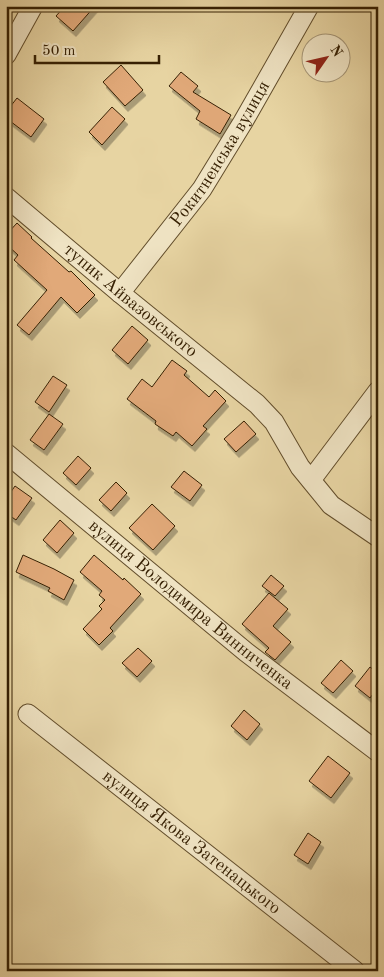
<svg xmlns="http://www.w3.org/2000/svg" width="384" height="977" viewBox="0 0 384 977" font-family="'Old Standard TT',serif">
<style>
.building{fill:#e1a979;stroke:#362003;filter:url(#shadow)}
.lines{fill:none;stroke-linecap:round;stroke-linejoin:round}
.minor-casing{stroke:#624d2b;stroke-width:21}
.minor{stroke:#efe3c3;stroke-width:19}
.labels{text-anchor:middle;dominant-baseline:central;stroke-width:4.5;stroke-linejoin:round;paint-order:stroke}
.street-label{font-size:18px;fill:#362003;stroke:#efe3c3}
</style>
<defs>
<filter id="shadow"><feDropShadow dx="3" dy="5.5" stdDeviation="0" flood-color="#0004"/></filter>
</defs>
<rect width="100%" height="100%" fill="#e7d4a2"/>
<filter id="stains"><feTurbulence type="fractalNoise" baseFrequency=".004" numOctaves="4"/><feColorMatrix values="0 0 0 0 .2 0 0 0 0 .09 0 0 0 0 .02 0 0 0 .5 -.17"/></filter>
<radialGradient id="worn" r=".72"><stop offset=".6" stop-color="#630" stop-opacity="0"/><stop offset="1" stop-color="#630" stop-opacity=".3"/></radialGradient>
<!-- building -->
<path class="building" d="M65,6H95L73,31L56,16Z
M121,65L143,90L125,106L103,82Z
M181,72L198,86L193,92L231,115L220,134L196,119L200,111L169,86Z
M17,98L44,119L31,137L6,118V112Z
M112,107L125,119L102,145L89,132Z
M17,223L32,237L31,238L69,272L71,271L95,295L77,313L61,297L29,335L17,325L47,290L14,260L18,255L6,244V235Z
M132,326L148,340L128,364L112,350Z
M172,360L187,371L184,375L209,397L215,390L226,401L203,426L207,429L192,446L176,432L173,436L155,424L156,421L127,399L142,379L152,387Z
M53,376L67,385L49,412L35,402Z
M49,414L63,424L44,450L30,440Z
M244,421L256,434L236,452L224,439Z
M78,456L91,468L76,485L63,473Z
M184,471L202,485L190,501L171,487Z
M116,482L127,493L111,511L99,500Z
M15,486L32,498L16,520L6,513V499Z
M152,504L175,526L153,550L129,528Z
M60,520L74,533L57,553L43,540Z
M23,555L54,569L74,580L64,600L48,591L50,588L16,572Z
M94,555L123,580L124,578L141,594L110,628L113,631L99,645L83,629L102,609L99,606L105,600L99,595L102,591L80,572Z
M271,575L284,586L275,596L262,586Z
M269,593L288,609L273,626L291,642L275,660L265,652L269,648L242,624Z
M138,648L152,661L137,677L122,663Z
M341,660L353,671L333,693L321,683Z
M370,667L378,673V687L370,698L355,686Z
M244,710L260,724L247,740L231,726Z
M328,756L350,773L331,798L309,781Z
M308,833L321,842L308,864L294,855Z"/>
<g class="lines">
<!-- minor casing -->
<g class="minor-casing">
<g id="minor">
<path d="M6,55L33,6"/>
<path id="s1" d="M6,197L120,293L257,404L274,422L300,467L331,505L378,537"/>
<path id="s2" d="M120,293L202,189L243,122L309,6"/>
<path id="s3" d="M6,453L246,652L378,752"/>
<path d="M311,480L378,391"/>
<path id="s4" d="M28,714L355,971"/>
</g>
</g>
<!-- minor -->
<use href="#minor" class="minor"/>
</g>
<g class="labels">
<!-- street labels -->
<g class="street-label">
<text stroke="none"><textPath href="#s2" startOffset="172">Рокитненська вулиця</textPath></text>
<text stroke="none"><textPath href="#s1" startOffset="162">тупик Айвазовського</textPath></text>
<text stroke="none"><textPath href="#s3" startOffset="239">вулиця Володимира Винниченка</textPath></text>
<text stroke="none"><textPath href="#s4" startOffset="208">вулиця Якова Затенацького</textPath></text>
</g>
</g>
<!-- margin -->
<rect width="384" height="977" fill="none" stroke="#e7d4a2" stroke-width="25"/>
<rect x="8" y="8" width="369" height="962" fill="none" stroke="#362003" stroke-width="2.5"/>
<rect x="12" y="12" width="359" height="952" fill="none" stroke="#362003"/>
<!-- north arrow -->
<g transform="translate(326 58) rotate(56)"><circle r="24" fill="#efe3c3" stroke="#a59576"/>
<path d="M0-4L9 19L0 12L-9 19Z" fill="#8f2418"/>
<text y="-8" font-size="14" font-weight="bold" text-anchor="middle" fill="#362003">N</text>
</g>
<!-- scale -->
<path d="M35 55v8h124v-8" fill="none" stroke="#362003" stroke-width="2.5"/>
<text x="42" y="55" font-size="15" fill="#362003" stroke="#efe3c3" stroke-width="4" paint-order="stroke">50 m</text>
<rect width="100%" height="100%" filter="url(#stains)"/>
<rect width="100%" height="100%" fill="url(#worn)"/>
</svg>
